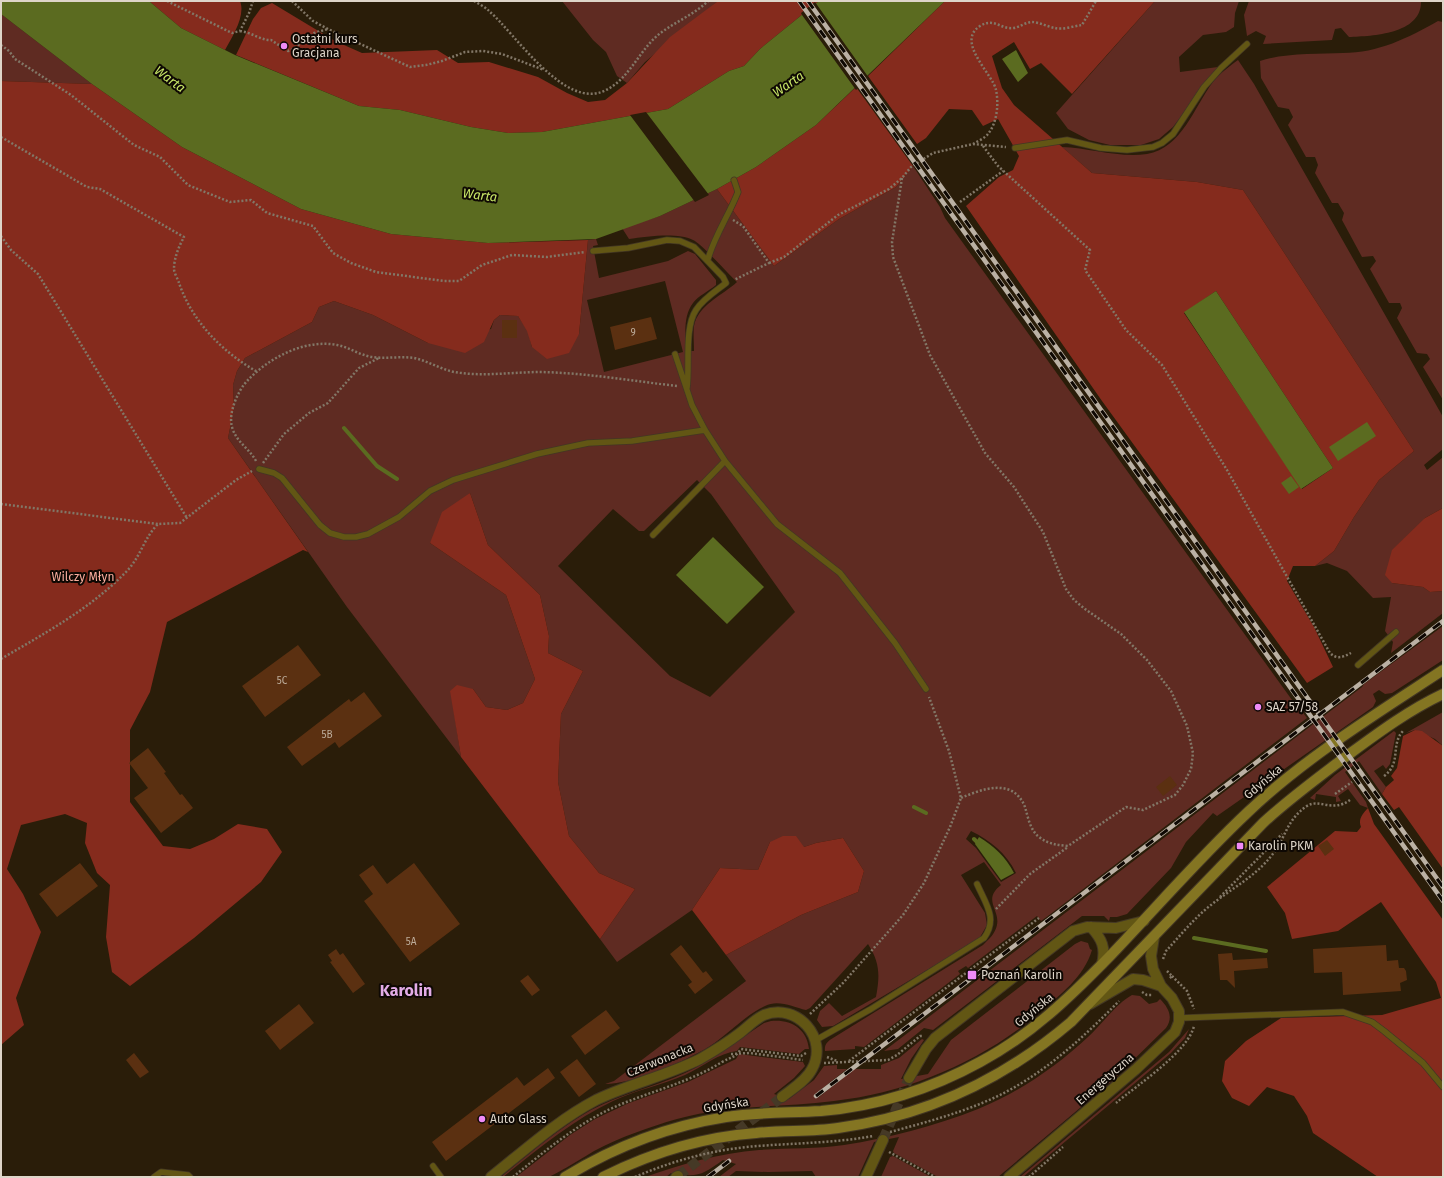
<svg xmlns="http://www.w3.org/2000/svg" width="1444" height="1178" viewBox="0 0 1444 1178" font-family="'Fira Sans',sans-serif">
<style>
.green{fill:#5f2b22;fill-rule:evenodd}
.forest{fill:#852b1d;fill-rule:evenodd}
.water{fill:#5b6b20}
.pier{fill:#2a1d09}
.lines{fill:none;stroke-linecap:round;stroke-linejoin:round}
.stream{stroke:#5b6b20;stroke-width:4}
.building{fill:#5b3011}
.minor-tunnel{stroke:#453926;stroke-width:10;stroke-dasharray:10 5;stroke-linecap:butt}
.service-casing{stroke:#433724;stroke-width:7}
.minor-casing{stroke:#433724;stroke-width:12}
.secondary-casing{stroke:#433724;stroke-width:12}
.path{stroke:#827767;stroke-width:2.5;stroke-dasharray:2 2;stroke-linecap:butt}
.service{stroke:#625614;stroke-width:5.5}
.minor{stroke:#625614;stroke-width:10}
.secondary{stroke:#847522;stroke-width:10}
.rail-casing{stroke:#bbb1a4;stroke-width:4.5}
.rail{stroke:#0e0803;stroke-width:3;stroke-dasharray:9;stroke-linecap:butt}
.poi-dot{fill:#ef8bf7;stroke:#0e0803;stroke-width:1.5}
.labels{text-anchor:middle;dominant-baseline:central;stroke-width:4;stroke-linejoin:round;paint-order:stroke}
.number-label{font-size:10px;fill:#bdac9b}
.poi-label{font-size:12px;fill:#ded5c9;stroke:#0e0803;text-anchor:start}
.park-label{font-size:12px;fill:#faad9e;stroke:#0e0803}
.street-label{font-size:12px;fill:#ded5c9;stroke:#0e0803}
.water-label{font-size:13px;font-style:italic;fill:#c8e667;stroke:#0e0803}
.district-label{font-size:16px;font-weight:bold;fill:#e3ace7;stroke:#0e0803}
</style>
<rect width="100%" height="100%" fill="#2a1d09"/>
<!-- green -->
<path class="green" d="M562,1H718L645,62L627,83L617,76L606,52L593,40Z
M1155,1H1239L1235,13L1234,27L1226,32L1203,35L1179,57L1180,72L1218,67L1173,127L1159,139L1141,145H1110L1089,140L1068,129L1056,113Z
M1249,1H1421C1422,34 1373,36 1349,37L1341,28L1335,29L1332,40L1263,44L1266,36L1256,31L1247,36L1244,15Z
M1,14L92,84L1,81Z
M1438,21L1443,22V400L1423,367L1430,359L1427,354L1417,353L1397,318L1402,308L1400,303H1389L1370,269L1376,261L1373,256L1362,257L1342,220L1344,213L1338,203H1332L1315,173L1318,165L1315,157H1306L1288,125L1293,117L1289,109L1278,107L1261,78L1260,61C1282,53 1319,54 1343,53C1378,53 1408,38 1438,21Z
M1238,60L1254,84L1443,417V449L1424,465L1427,470L1443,457V508L1425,518L1392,583L1423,587L1430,592L1443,591V613L1391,653L1393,642L1385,631L1391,597L1373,598L1347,571L1327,563L1315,566L1334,551L1354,517L1379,480L1414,451L1243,190L1197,182L1092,173L1062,147C1090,148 1119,158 1147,154C1182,148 1194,107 1213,82C1219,74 1230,66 1238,60Z
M913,166L940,207L945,218L1292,700L1294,701L1307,718L1048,916L1041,921L1037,916L968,968L966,966L958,971L960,974L864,1047L855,1046V1049L825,1051C824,1044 828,1041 833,1038L983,945C989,939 995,934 997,925C1000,909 982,900 1001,885L984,862L961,875L985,913L987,925L979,939L833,1026L822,1027L817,1020L820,1011L829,1003L842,1016L876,997C880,975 880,963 868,944L810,1008L806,1010C793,1007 778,999 765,1006C748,1013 727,1035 710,1046C686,1061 633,1084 605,1084L614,1081L746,981L726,955L801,915L858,892L864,871L843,838L816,843L804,847L770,842L758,870L720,868L692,910L617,962L600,939L635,889L599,873L569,836L558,782L561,714L583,671L548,653L549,636L540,595L488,545L470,493L430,543L506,595L535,679L523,703L507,710L486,707L473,689L451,691L461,757L347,607L228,438L234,408L233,385L237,371L245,358L312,322L319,307L334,301L373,315L428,343L491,329L494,320L500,315L518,316L528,331L532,347L579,334L588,240L596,239L598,245L593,246L599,278L668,261L688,251L695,254L716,280V285C709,291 698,296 693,303C683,316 685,336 687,351H694C694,343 693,334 694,326C698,305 723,295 737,282C728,274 702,244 693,240C676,232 647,237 629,239L622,228L660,216L717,189L774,266L839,219L896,187ZM665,281L683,352L604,372L587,300ZM697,480L711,494L795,612L710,697L670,676L558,566L613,509L639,531H644ZM971,831C991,841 1006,853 1016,873L1001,882L976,848L966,839Z
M1443,626V660L1392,693L1385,694L1379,690L1373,694L1376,701L1373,707L1217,816L1213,813L1186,842L1171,868L1127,914L1117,917H1110L1109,921L1104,916H1082L933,1030L924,1028L898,1049L884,1051L1362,687L1364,684Z
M1443,712V746L1435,739L1415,730L1406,733Z
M1394,731L1396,733L1390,764L1386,769L1383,765L1374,771L1386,787L1382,794L1359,761L1345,772L1366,802L1368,808L1360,805L1348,789L1338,796L1341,801L1336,802V797L1316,794L1315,800L1310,798L1335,775Z
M1081,941L1088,943L1090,949L1092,950C1084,977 1060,995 1039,1013C983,1061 908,1093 834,1101C780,1108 731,1104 677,1119C649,1127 621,1137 596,1150C587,1155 554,1176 548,1177C538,1178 526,1177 516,1177L570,1135L595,1119L629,1103L688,1082L736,1059L739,1054L803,1062L805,1066L794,1078L774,1094L789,1099L814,1080L824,1066L837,1065V1069H847L814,1095L819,1097L854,1069H881V1065L899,1058L922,1039L924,1040L911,1059L901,1079L928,1074L951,1040L1075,944Z
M1132,995L1140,996L1149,1004L1157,1002L1160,999C1168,1007 1174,1017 1166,1028L1112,1081L998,1177H938L894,1153L893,1151L899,1137L874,1142L858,1177H816L812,1171L768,1172L736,1171L728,1177H719L736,1164L723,1160C702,1175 698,1178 671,1173L666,1177H645C682,1164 720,1153 759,1150C787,1148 816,1149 844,1145C889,1138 935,1126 978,1109C1019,1092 1056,1067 1088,1037C1101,1025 1117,1003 1132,995Z
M771,1021C791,1019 807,1029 809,1049H805L799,1054L740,1047L737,1051C719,1053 702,1067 685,1075C662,1085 636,1090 613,1101C573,1120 538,1149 503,1177H501C529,1154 559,1128 591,1110C621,1094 654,1087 685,1073C714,1060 738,1040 764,1023Z
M1189,1029L1185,1038L1171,1053L1023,1177H1020L1169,1052Z
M893,1156L931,1177H881L890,1157Z"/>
<!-- forest -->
<path class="forest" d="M149,1H240C246,16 232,37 225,50L181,28Z
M718,1H819L760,49L744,66L729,71L668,109L542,132L508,133L471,127L400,110L359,106L236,55L253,19L261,8L272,3L335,41L362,53L437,50L458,63L489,62L538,77L567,93L588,102L605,100L627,83L670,37Z
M945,1H1155L1072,94L1041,63L1030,69L1014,42L992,56L1002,88L1014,105L1092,173L1197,182L1243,190L1414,451L1379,480L1354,517L1334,551L1315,566H1293L1287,581L1314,627L1333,667L1307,683L1102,401L966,206L999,177L1013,170L1019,156L998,119L983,126L972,110L949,109L926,138L917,144L868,76ZM1216,291L1333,468L1302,489L1184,313Z
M1,81L92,84L182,147L301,209L391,234L488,243L588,240L579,334L569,353L547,359L532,347L527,331L518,316L500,315L494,320L484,342L465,353L428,343L373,315L334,301L319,307L312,322L245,358L237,371L233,385L234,408L228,438L308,552L303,550L167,622L150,692L130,730V802L163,846L190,849L214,839L238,824L267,829L282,852L261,882L194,938L130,986L112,972L106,937L110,885L97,873L85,843L87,823L65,814L21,825L7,869L23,894L41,932L16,998L24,1025L1,1045Z
M856,87L913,166L896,187L839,219L774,266L717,189L756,167L816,125Z
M470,493L488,545L540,595L549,636L548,653L583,671L561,714L558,782L569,836L599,873L635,889L600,939L461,757L450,691L457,685L473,689L486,707L507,710L523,703L535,679L506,595L430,543L442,512Z
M1443,508V591L1430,592L1423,587L1392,583L1385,575L1392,550L1425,518Z
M1415,730L1422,731L1443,746V869L1399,807L1394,810L1382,794L1386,787L1394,780L1391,776L1397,768L1403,736Z
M1368,808L1374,824L1443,920V1177H1378L1313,1133L1307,1116L1294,1096L1267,1087L1249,1106L1232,1098L1222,1081L1225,1061L1246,1041L1281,1018L1382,1015L1441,998L1436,982L1381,902L1338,931L1292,939L1285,913L1267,887L1335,831L1357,832L1361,827C1358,820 1362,814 1368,808Z
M783,836H796L804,847L816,843L843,838L864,871L858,892L801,915L726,955L692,910L720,868L758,870L770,842Z"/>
<!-- water -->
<path class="water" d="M1,1H149L181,28L235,55L359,106L400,110L471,127L508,133L542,132L668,109L729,71L744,66L760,49L819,1H945L816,125L756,167L717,189L660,216L596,239L488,243L391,234L301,209L182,147L92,84L1,14Z
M1016,50L1028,73L1018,82L1002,59Z
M1216,291L1333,468L1301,489L1184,312Z
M1367,422L1376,436L1338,461L1329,447Z
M1291,476L1299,487L1289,494L1281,483Z
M713,537L764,587L727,624L676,575Z
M979,837C994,846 1006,857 1014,873L1001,880L975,844Z"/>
<!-- pier -->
<path class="pier" d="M815,2L869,78L856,90L802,15L801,13Z
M646,112L709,195L695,202L630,115Z"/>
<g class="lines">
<!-- stream -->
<path class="stream" d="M344,428L377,466L397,479
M914,807L926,813
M974,839L980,845
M1194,938L1266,951"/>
</g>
<!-- building -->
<path class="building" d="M651,317L657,339L615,350L610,327Z
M502,320H517V338H502Z
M298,645L321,675L265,717L242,686Z
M364,692L382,716L339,748L335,742L302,766L287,747L349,699L351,702Z
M148,748L166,772L164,773L180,795L182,794L193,808L161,833L134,798L148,788L129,763Z
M1170,776L1177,785L1163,796L1156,787Z
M1327,840L1334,849L1325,856L1318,846Z
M80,863L98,886L57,917L39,894Z
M414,863L460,924L410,962L364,901L373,894L359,875L373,865L387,884Z
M681,945L703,973L706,971L713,980L695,994L688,985L692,982L670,954Z
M1386,945L1387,961L1398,960L1399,968H1404L1406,971L1407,980L1400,983L1401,991L1343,995L1342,972L1314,973L1313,949Z
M336,949L340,955L343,953L365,984L353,993L330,962L332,961L328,955Z
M1232,953L1233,960L1267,958L1268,968L1234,971L1235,988L1227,980H1220L1218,954Z
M528,975L540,990L532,996L520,981Z
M299,1004L314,1023L280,1050L265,1031Z
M606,1010L620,1028L585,1055L571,1036Z
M134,1053L149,1072L140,1078L126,1060Z
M577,1059L596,1084L579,1097L560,1072Z
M548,1068L555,1078L446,1161L432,1142L517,1077L524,1086Z"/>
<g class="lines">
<!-- minor-tunnel -->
<path class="minor-tunnel" d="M883,1140L909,1078
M678,1176L782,1097"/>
<!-- service casing -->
<g class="service-casing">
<path id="service" d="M1015,148L1067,140L1101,148L1127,150L1153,147L1162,143L1173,134L1204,87L1221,68L1247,44
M593,251L628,248L667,240L680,241L694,247L723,277L726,283C716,291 703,299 696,310C684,328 690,366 687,388
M708,259C715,235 729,215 738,192L734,180
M675,354L692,405L705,430L725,461
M259,469L274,473L282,478L320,525L330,533L344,537H356L368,534L399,517L430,491L453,480L537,454L588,443L632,441L705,430
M653,535L725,461L777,524L840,573L895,643L926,689
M1358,665L1396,632
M1180,1018L1343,1012L1372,1022L1384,1031L1423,1063L1443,1087
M816,1040L871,1009L984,938C998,919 986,904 977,884
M433,1166L441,1177
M154,1177L161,1172L188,1175L190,1177"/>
</g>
<!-- minor casing -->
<g class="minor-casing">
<path id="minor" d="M1091,927C1102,939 1106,948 1102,964
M1090,1004L1133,979L1143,980L1161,986
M909,1078L926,1049L935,1038L1073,931L1087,927L1116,928L1144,921
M491,1177C525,1150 558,1120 596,1100C629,1084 666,1076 700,1059C714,1051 727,1043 740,1033C748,1027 755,1019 764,1015C797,1002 829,1038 812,1069C806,1081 792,1089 782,1097
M676,1177L678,1176
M866,1177L883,1140
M1009,1177L1135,1070L1175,1032L1179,1022V1011L1172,998L1161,986L1153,969L1151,956L1154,937"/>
</g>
<!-- secondary casing -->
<g class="secondary-casing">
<path id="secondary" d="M565,1177C614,1147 669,1126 726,1117C758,1112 789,1113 821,1111C877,1106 931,1089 980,1062C1031,1035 1070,997 1110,956C1156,908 1200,857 1248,812C1306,757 1376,714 1443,670
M603,1177C651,1153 703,1137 756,1133C783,1130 811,1132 838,1128C926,1116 1004,1079 1071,1022L1263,823C1290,798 1319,777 1348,755C1378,733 1409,710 1443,694"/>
</g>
<!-- path -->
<path class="path" d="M167,1L232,33L240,31L249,13L253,1
M292,1L313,21L328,29L410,67L426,65L442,61L465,52L483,51L502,54L544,70
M474,1C479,4 485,7 489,11C515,33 565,112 606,90C629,79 639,51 658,35C674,22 694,15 708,1
M240,31C251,32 262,41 271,40L288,51L293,49L314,33L328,29
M1,45L9,51L15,59L71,95L134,145L160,157L188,185L230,202L251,200L267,213L313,226L333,253L351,263L376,272L444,281H459L482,265L512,255L547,257L585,252
M1,137L87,187L100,189L184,237C179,246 174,258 174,269C174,273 178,279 179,283C192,321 222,352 256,371
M973,144C978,141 985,138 988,134C997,123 999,104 996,90C993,74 955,42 980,26C994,17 1001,30 1014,28C1020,27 1026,22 1032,22C1039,22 1048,27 1055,28C1063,30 1074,26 1082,25L1096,1
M983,146L998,166L1090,250L1085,270L1126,330L1162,365L1227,470L1330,653C1337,660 1343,657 1351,653
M902,178L892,242L893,257L930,355L985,453L1014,487L1043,532L1066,589L1074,600L1085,609L1121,634L1147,660L1171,691L1187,726L1193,753L1191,769L1183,785L1175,795L1143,810L1126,807L1068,846C1057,845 1048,844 1039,837C1030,830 1028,817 1025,807C1013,777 982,789 961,798
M960,202L1003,171
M733,220L743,226L769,263L734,280
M1,236L11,250L38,274L187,518
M769,263L784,257L838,215L889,189L902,178L911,167L933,153L973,144L1006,147
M256,461C249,448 236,442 232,427C228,413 238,390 248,380C270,357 305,339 337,345C349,347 359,355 372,357C386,359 400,356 414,358C428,361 440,369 454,372C483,377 512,372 541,372C587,373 632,381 677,386
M263,463L284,434L309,413L328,403L359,368L379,358
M1,504L158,524
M1,659C45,633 90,609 126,572C140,558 144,538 158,524L180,523L236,480L252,471
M1384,776C1402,763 1390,745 1403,731
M1335,794L1352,782
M1220,897L1282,834
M996,909L1030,874L1068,847
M1163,959L1166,951C1180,936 1194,918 1211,905C1232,888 1255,877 1272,855C1286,838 1286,820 1307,806C1319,798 1332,813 1350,800
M1167,971L1172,976L1169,979
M1172,976L1187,991L1194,1009
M1142,992L1147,995H1152
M810,1014L843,983L903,915L924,883L950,827L961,798L949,751L929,697
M731,1054L750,1053L803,1060
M827,1057L837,1061
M849,1061L1039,918
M824,1063L888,1060L897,1055L920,1036H923
M1116,1103C1137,1085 1188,1052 1194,1026
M890,1132C927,1122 965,1112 1000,1095C1046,1072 1084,1037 1119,1001
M889,1152L935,1177
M513,1177C541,1154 570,1130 602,1113C641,1093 683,1086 722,1062C731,1057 735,1058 741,1049L801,1056L806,1053
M635,1177C674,1160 716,1149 758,1146C797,1143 835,1143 873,1136
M1029,1177L1063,1147"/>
<!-- service -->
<use href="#service" class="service"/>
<!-- minor -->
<use href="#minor" class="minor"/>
<!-- secondary -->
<use href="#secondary" class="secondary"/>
<!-- rail casing -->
<g class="rail-casing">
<path id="rail" d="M799,1L1443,901
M808,1L1443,887
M816,1096L1443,621
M708,1177L729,1161"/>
</g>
<!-- rail -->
<use href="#rail" class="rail"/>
</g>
<!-- markers -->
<g class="poi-dot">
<circle cx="284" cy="46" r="4"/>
<circle cx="1258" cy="707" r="4"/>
<rect x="1236" y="842" width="8" height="8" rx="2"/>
<rect x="967" y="970" width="10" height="10" rx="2"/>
<circle cx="482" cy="1119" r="4"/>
</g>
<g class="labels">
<!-- number labels -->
<g class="number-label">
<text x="633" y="333">9</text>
<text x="282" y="681">5C</text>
<text x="327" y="735">5B</text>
<text x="411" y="942">5A</text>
</g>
<!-- poi labels -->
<g class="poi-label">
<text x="292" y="39">Ostatni kurs<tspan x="292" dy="14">Gracjana</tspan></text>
<text x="1266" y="707">SAZ 57/58</text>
<text x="1248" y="846">Karolin PKM</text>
<text x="981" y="975">Poznań Karolin</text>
<text x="490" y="1119">Auto Glass</text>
</g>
<!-- park labels -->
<g class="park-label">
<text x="83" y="577">Wilczy Młyn</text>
</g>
<!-- street labels -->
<g class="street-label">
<text transform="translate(1263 782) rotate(-40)">Gdyńska</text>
<text transform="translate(1034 1010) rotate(-39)">Gdyńska</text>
<text transform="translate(660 1060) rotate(-22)">Czerwonacka</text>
<text transform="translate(1105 1079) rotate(-41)">Energetyczna</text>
<text transform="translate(726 1105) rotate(-9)">Gdyńska</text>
</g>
<!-- water labels -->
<g class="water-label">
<text transform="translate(170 79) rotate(37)">Warta</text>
<text transform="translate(788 84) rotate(-35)">Warta</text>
<text transform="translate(480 195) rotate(7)">Warta</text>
</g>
<!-- district labels -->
<g class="district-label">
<text x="406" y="990">Karolin</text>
</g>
</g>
<!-- border -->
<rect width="1444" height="1178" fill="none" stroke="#ded5c9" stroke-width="4"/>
</svg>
